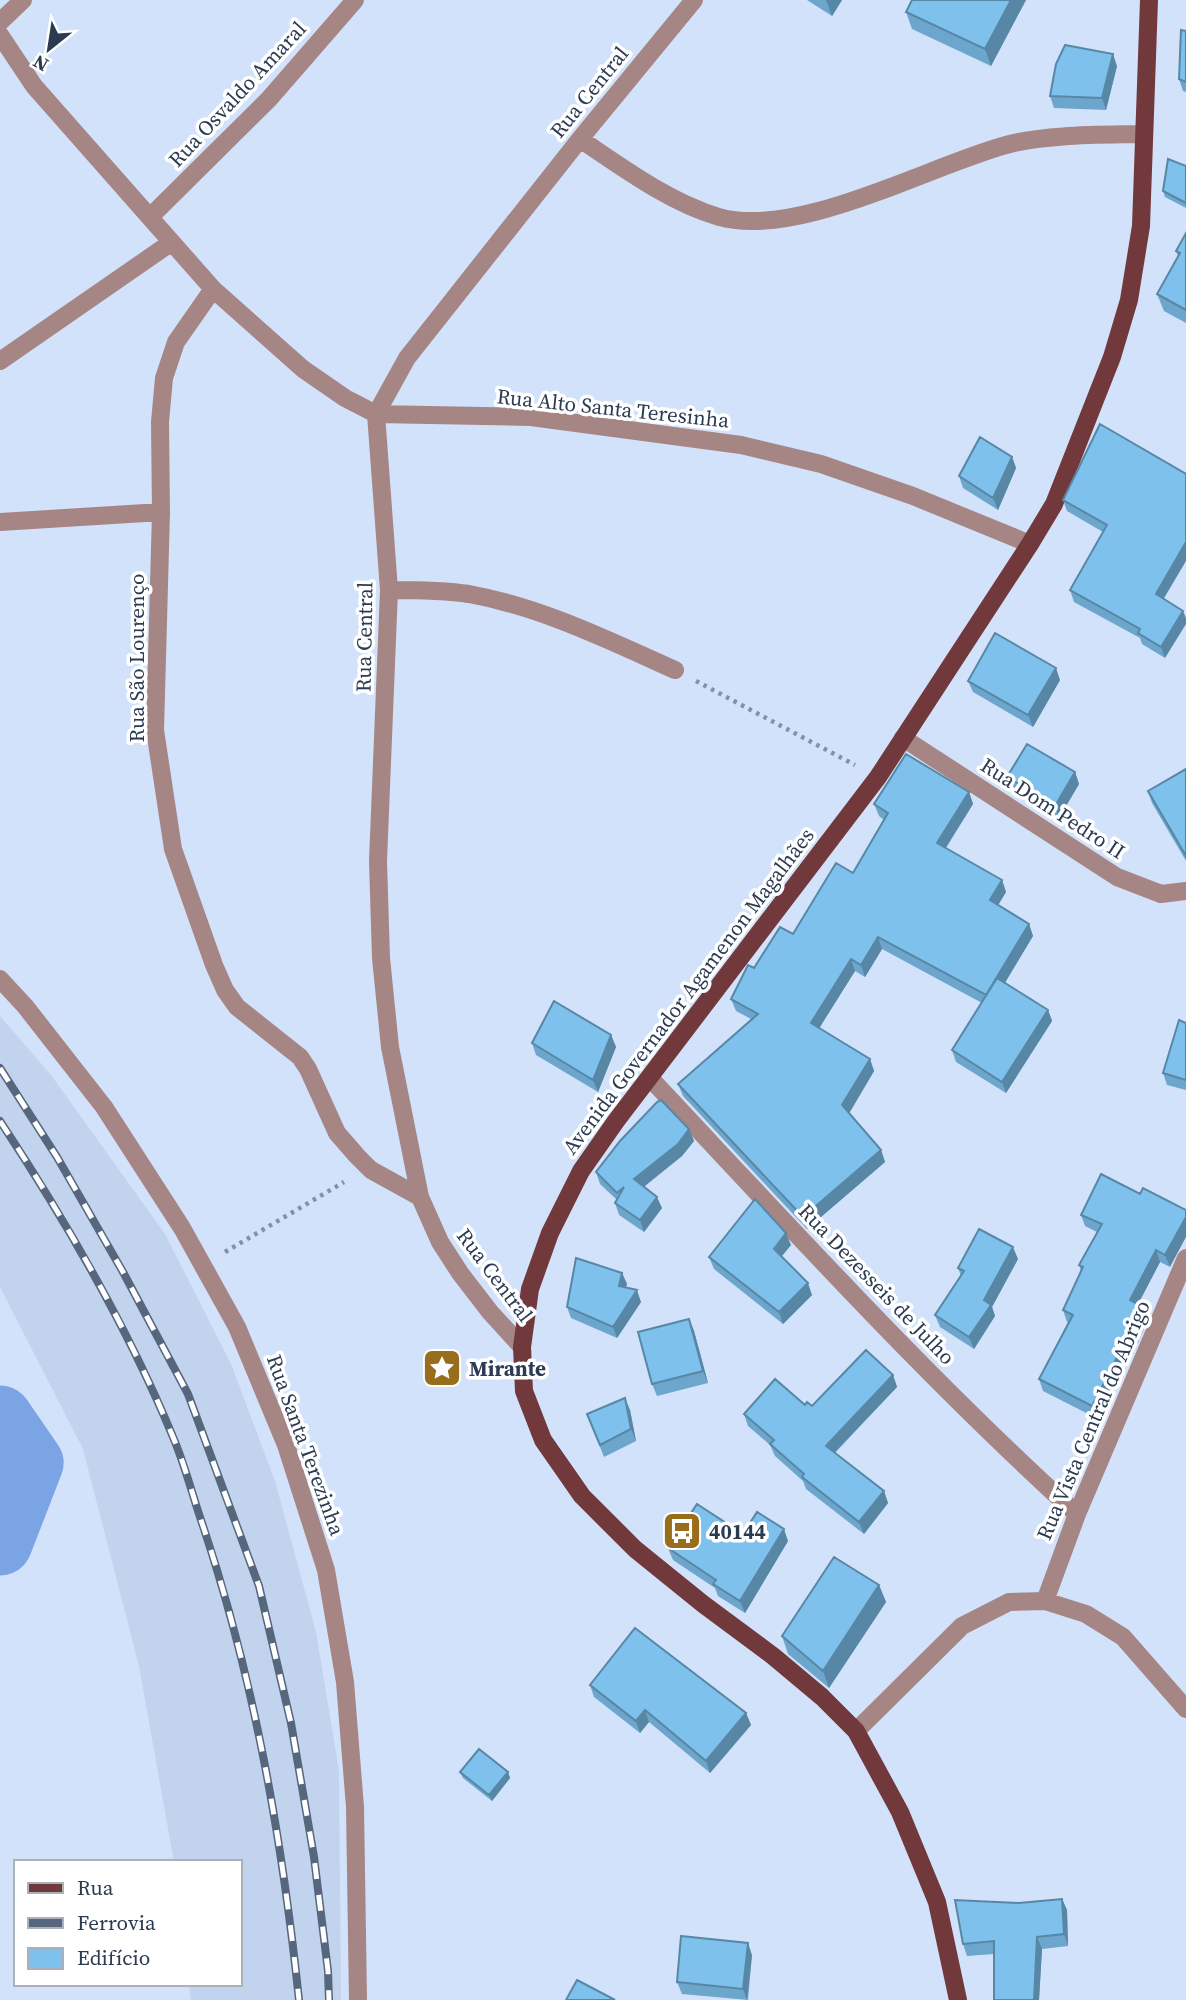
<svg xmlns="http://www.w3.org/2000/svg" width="1186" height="2000" viewBox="0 0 1186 2000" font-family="'Source Serif 4',serif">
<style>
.built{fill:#c1d3ed}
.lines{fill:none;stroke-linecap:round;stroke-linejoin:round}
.river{stroke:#7aa4e3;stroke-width:65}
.path{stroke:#8191a8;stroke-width:4.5;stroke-dasharray:3.5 5;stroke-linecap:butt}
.minor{stroke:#a68585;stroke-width:18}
.major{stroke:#71393c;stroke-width:18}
.rail-casing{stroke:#56667d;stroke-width:8}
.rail{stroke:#fff;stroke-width:5;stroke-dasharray:16;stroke-linecap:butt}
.wall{fill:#6ca6cc}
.shaded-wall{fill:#5887a6}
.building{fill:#7ec1ed;stroke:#5887a6;stroke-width:2}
.labels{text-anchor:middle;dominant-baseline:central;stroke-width:7;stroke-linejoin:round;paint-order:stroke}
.street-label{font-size:21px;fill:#2b3b52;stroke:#fff}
.poi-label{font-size:21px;font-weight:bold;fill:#2b3b52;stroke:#fff;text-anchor:start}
</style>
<rect width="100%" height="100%" fill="#d2e2fa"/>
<!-- built -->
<path class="built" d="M0,1016L51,1075L165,1234L231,1364L275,1481L316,1632L339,1771L341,2000H191L189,1984H240V1862H174L139,1666L83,1449L0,1287Z"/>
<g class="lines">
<!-- river -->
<path class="river" d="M0,1418L31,1463L0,1543"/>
<!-- path -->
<path class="path" d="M696,681L855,765
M225,1252L344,1182"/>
<!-- minor -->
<path class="minor" d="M0,22L23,0
M0,35L34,86L213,289L303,369L345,398L376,414L531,417L741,445L821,464L913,496L1030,544
M580,139C623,168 669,202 719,217C798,239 926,167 1006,145C1046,134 1102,135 1144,134
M150,217L269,99L355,0
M213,289L176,342L164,378L160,422L161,512L155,730L173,849L214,965L225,990L237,1007L300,1057L308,1069L337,1133L357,1156L371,1170L420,1197
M0,361L172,242
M0,522L161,512
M389,590C416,590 443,590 469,594C541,607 608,640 675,670
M903,738L1117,877L1161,894L1186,891
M0,979L25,1006L104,1107L182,1228L237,1327L286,1445L326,1570L345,1682L355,1807L358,2000
M650,1078C789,1226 926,1377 1077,1514
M522,1347L490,1312L460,1273L440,1242L420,1197L390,1047L381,958L378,861L389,590L376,414L407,358L580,139L694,0
M1045,1601L1077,1514L1186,1258
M856,1731L962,1626L1009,1602L1045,1601L1086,1614L1123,1637L1186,1709"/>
<!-- major -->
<path class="major" d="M958,2000L937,1902L900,1812L856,1731L822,1697L773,1656L703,1604L635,1549L582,1496L543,1440L524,1391L522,1347L530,1289L550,1233L581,1171L616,1121L878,777L1030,544L1054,504L1112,357L1129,300L1141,226L1149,0"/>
<!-- rail casing -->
<g class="rail-casing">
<path id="rail" d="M0,1068L57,1157L123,1272L188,1394L259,1586L291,1723L314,1857L328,1971L329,2000
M0,1121C66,1221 127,1326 173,1437C185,1465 192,1494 202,1523C254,1678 282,1838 299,2000"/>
</g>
<!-- rail -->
<use href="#rail" class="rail"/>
</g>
<!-- wall -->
<path class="wall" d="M807,0H842L832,16Z
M1026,0L991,66L912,29L906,12Z
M1186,31V92L1183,91L1179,79Z
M1117,66L1106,110L1054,108L1050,96Z
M1186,166V208L1165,197L1163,191Z
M1186,233V323L1164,311L1157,294L1178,256L1176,251Z
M1100,424L1164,599L1165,658L1142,644L1140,638L1074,602L1070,590L1103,532L1067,511L1063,500Z
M1012,457L1016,468L998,510L963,488L959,476Z
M1060,680L1033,727L973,692L968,681Z
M1186,769V861L1152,803L1148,791Z
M1075,772L1079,784L1059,818L1011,789L1007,777Z
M969,792L973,804L946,848L1002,880L1006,892L998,905L1029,924L1033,936L1005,983L1048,1010L1052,1021L1006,1093L956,1062L952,1050L982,1003L882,949L865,977L855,971L819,1028L870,1059L874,1071L849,1113L881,1150L885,1162L807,1229L683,1096L678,1084L751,1019L736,1011L731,999L754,968L793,934L853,873L884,820L879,816L874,804Z
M1186,1023V1090L1167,1085L1163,1073Z
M611,1035L616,1047L598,1092L536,1055L532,1043Z
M689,1129L694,1141L682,1156L644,1187L662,1208L644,1232L619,1215L615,1203L617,1200L600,1184L596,1172Z
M1143,1188L1170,1267L1160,1262L1138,1304L1143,1307L1148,1319L1133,1354L1130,1352L1096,1418L1043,1391L1039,1379L1068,1322H1067L1063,1310L1081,1271L1079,1265L1097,1232L1085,1226L1081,1215L1140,1194Z
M791,1245L781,1256L812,1295L783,1324L714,1269L709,1257Z
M1018,1259L992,1307L995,1316L974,1349L940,1327L935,1315L961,1276L958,1268Z
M622,1273L627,1284L626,1287L641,1302L617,1338L571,1318L567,1307Z
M689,1319L694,1331L708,1383L657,1396L652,1384Z
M893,1375L897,1387L835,1453L884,1491L888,1503L864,1534L806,1489L803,1481L775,1456L770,1445L748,1426L744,1414L812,1406Z
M630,1410L636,1441L604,1457L587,1414Z
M743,1534L788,1541L745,1613L718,1596L715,1588L673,1560L668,1548Z
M879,1585L886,1602L829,1688L788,1654L782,1636Z
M590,1685L746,1713L751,1725L710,1773L649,1722L640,1733L594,1697Z
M460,1772H508L510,1778L492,1801L463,1778Z
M1062,1899L1067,1910L1068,1946L1042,1949L1039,2000H994V1954L967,1956L963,1944L1019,1903Z
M752,1955L748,2000L682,1994L677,1982Z"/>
<!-- shaded-wall -->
<path class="shaded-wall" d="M826,0H842L832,16Z
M1011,0H1026L991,66L985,49Z
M1113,54L1117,66L1106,110L1102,98Z
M1012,457L1016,468L998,510L993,498Z
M1186,542V561L1160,605L1156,594Z
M1183,611L1186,618V624L1165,658L1161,647Z
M1056,668L1060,680L1033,727L1028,715Z
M1075,772L1079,784L1059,818L1055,806Z
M969,792L973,804L941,855L937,843Z
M1002,880L1006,892L994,912L990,900Z
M1029,924L1033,936L990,1007L986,995Z
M878,937L882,949L865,977L861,965Z
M851,959L855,971L815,1035L811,1023Z
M1048,1010L1052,1021L1006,1093L1002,1082Z
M611,1035L616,1047L598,1092L593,1080Z
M870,1059L874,1071L847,1117L842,1105Z
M689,1129L694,1141L682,1156L638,1191L634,1179Z
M881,1150L885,1162L807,1229L803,1217Z
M657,1197L662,1208L644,1232L640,1220Z
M1186,1217V1237L1170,1267L1165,1255Z
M786,1233L791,1245L778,1261L774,1249Z
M1013,1247L1018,1259L992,1307L995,1316L974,1349L969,1337L984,1300Z
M1156,1250L1160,1262L1134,1312L1130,1300Z
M622,1273L627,1284L623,1297L619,1286Z
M808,1283L812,1295L783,1324L779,1312Z
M637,1290L641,1302L617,1338L613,1327Z
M1143,1307L1148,1319L1133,1354L1129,1342Z
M689,1319L694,1331L708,1383L703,1371Z
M1126,1340L1130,1352L1096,1418L1092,1406Z
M893,1375L897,1387L830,1457L826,1446Z
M625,1398L630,1410L636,1441L631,1429Z
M884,1491L888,1503L864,1534L859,1522Z
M784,1529L788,1541L745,1613L740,1601Z
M879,1585L886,1602L829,1688L823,1671Z
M645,1710L649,1722L640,1733L636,1721Z
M746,1713L751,1725L710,1773L706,1761Z
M508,1772L510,1778L492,1801L489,1795Z
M1062,1899L1067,1910L1068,1946L1064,1934Z
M1037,1937L1042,1949L1039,2000H1034Z
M748,1943L752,1955L747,2000L743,1989Z"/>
<!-- building -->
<path class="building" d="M912,0H1011L985,49L906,12Z
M1181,30L1186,31V82L1179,79Z
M1065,45L1113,54L1102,98L1050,96L1056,64Z
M1168,159L1186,166V203L1163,191Z
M1186,233V310L1157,294L1180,253L1176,251Z
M1100,424L1186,474V542L1156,594L1183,611L1161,647L1138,633L1140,629L1070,590L1107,525L1063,500Z
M980,437L1012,457L993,498L959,476Z
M995,633L1056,668L1028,715L968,681Z
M1027,744L1075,772L1055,806L1007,777Z
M906,754L969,792L937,843L1002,880L990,900L1029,924L986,995L878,937L861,965L851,959L811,1023L870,1059L842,1105L881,1150L803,1217L678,1084L758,1014L731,999L748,965L754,968L780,927L793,934L836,863L853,873L888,813L874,804Z
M1186,769V856L1148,791Z
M997,978L1048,1010L1002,1082L952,1050Z
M554,1001L611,1035L593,1080L532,1043Z
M1179,1020L1186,1023V1080L1163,1073Z
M661,1100L689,1129L678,1144L634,1179L657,1197L640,1220L615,1203L624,1187L617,1193L596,1172L620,1141L657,1102Z
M1101,1174L1140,1194L1143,1188L1186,1210V1217L1165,1255L1156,1250L1130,1300L1143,1307L1129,1342L1126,1340L1092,1406L1039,1379L1073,1315L1063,1310L1083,1267L1079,1265L1102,1224L1081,1215Z
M755,1199L786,1233L774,1249L808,1283L779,1312L709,1257Z
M979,1229L1013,1247L984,1300L991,1305L969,1337L935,1315L964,1271L958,1268Z
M576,1258L622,1273L619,1286L637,1290L613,1327L567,1307Z
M689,1319L703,1371L652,1384L638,1332Z
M866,1350L893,1375L826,1446L884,1491L859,1522L802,1477L804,1474L770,1444L774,1440L744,1414L775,1379L805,1405L807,1402L812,1406Z
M625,1398L631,1429L600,1445L587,1414Z
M697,1504L743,1534L757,1512L784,1529L740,1601L713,1584L716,1580L668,1548Z
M834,1557L879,1585L823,1671L782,1636Z
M635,1628L746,1713L706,1761L645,1710L636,1721L590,1685Z
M479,1749L508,1772L489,1795L460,1772Z
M1062,1899L1064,1934L1037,1937L1034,2000H994V1941L963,1944L955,1900L1019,1903Z
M681,1936L748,1943L743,1989L677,1982Z
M577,1980L615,2000H566Z"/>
<!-- icons -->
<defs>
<g id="sight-square" transform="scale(2.0125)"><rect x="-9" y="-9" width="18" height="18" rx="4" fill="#986d1b" stroke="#fff"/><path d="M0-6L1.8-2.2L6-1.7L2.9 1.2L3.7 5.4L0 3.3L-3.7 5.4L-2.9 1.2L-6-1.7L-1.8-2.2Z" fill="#fff"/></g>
<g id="bus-square" transform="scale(2.0125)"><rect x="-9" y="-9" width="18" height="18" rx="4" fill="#986d1b" stroke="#fff"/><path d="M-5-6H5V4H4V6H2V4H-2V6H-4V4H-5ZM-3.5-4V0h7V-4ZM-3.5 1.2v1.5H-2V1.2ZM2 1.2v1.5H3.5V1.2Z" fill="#fff"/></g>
</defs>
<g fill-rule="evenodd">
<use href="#sight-square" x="442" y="1368"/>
<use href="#bus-square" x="682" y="1531"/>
</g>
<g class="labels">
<!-- street labels -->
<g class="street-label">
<text transform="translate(589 92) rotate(-51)">Rua Central</text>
<text transform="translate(237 94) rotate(-47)">Rua Osvaldo Amaral</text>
<text transform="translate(613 408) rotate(6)">Rua Alto Santa Teresinha</text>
<text transform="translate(364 637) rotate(-89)">Rua Central</text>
<text transform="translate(136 658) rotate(-90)">Rua São Lourenço</text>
<text transform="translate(1053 808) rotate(33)">Rua Dom Pedro II</text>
<text transform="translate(688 991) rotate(-53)">Avenida Governador Agamenon Magalhães</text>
<text transform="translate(495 1275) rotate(53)">Rua Central</text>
<text transform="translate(877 1284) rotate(46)">Rua Dezesseis de Julho</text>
<text transform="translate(1093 1420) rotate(-67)">Rua Vista Central do Abrigo</text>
<text transform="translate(306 1445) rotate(70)">Rua Santa Terezinha</text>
</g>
<!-- poi labels -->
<g class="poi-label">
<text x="469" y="1368">Mirante</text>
<text x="709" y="1531">40144</text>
</g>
</g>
<!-- legend -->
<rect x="14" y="1860" width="228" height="126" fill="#ffffff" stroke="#aab1ba" stroke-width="2"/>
<rect x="28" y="1883" width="35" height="10" fill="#71393c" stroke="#aab1ba" stroke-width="2"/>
<text x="77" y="1895" font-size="21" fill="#2b3b52">Rua</text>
<rect x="28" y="1918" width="35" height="10" fill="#56667d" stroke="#aab1ba" stroke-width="2"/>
<text x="77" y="1930" font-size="21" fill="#2b3b52">Ferrovia</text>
<rect x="28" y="1948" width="35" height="21" fill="#7ec1ed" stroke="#aab1ba" stroke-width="2"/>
<text x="77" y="1965" font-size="21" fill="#2b3b52">Edifício</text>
<!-- north arrow -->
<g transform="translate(49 49) rotate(210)" stroke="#ffffff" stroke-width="5" paint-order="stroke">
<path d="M0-5L12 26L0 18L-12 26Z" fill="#2b3b52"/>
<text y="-10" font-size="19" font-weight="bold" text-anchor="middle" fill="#2b3b52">N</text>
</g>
</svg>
